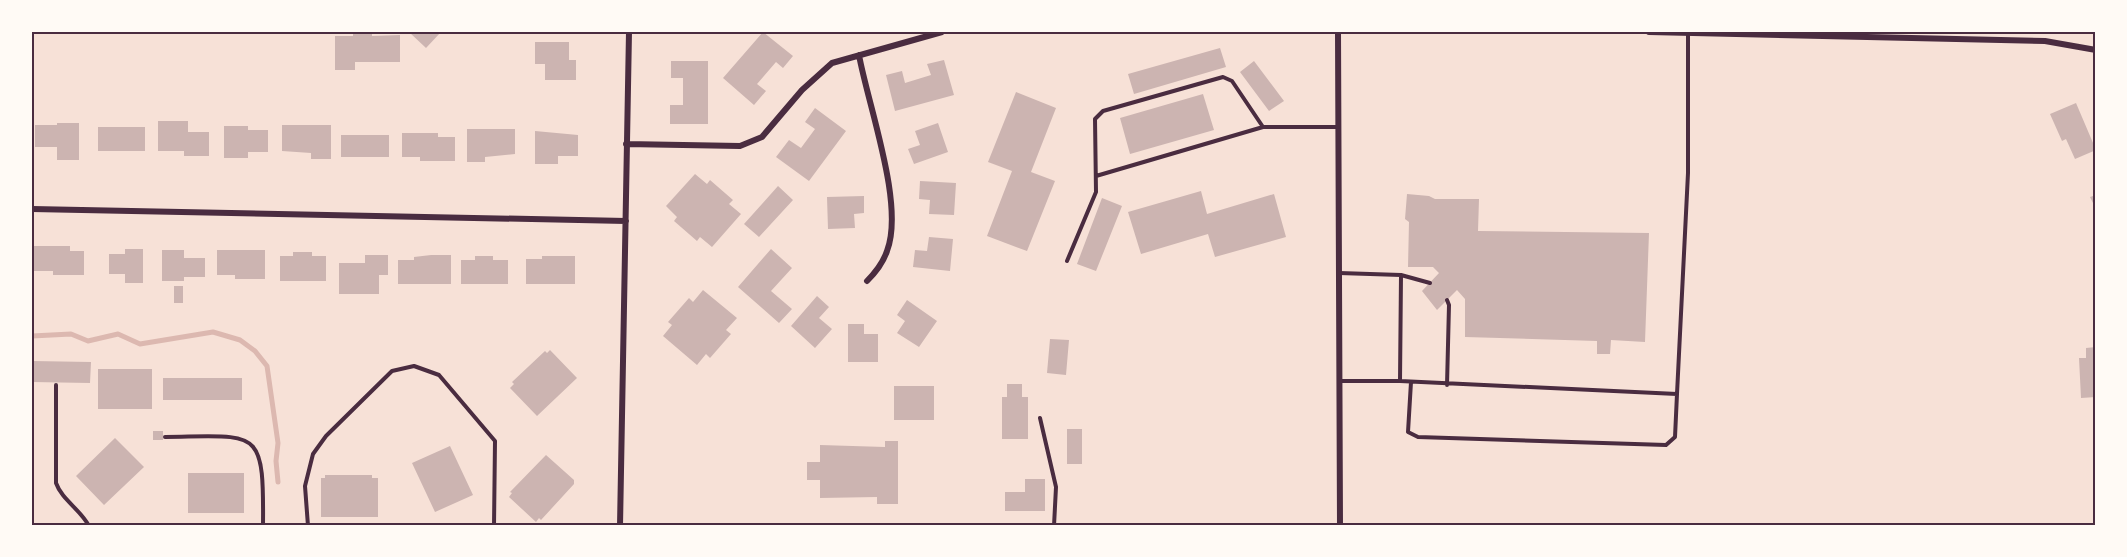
<svg xmlns="http://www.w3.org/2000/svg" width="2127" height="557" viewBox="0 0 2127 557" font-family="'Sofia Sans Condensed',sans-serif">
<style>
.lines{fill:none;stroke-linecap:round;stroke-linejoin:round}
.stream{stroke:#dcb8b0;stroke-width:5}
.building{fill:#ccb4b1}
.service{stroke:#4a2c40;stroke-width:4}
.minor{stroke:#4a2c40;stroke-width:6}
.neatline{fill:none;stroke:#4a2c40;stroke-width:2}
</style>
<rect width="100%" height="100%" fill="#f7e1d7"/>
<g class="lines">
<!-- stream -->
<path class="stream" d="M32,336L71,334L88,341L118,334L140,344L213,332L240,340L255,351L267,366L278,443L276,461L278,482"/>
</g>
<!-- building -->
<path class="building" d="M353,32H372V36L400,35V62H355V70H335V36H353Z
M409,32H441L426,48Z
M763,32L793,56L783,68L776,62L757,84L766,91L754,105L723,78Z
M535,42H569V60H576V80H545V64H535Z
M1220,48L1226,67L1134,94L1128,74Z
M944,60L954,95L895,111L886,75L902,71L905,83L931,75L927,64Z
M671,61H708V124H670V105H683V78H671Z
M1254,61L1284,101L1269,111L1240,72Z
M1016,92L1056,108L1031,172L1055,181L1027,251L987,236L1012,171L988,162Z
M1203,94L1214,130L1130,154L1120,118Z
M2076,103L2096,150L2075,159L2066,139L2062,141L2050,114Z
M815,108L846,131L809,181L776,157L789,140L801,148L815,129L805,122Z
M158,121H188V132H209V156H184V151H158Z
M57,123H79V160H57V147H35V125H57Z
M938,123L948,152L914,164L908,149L920,145L915,131Z
M282,125H331V159H311V153L282,151Z
M224,126H248V130H268V152H248V158H224Z
M98,127H145V151H98Z
M467,129H515V154L485,157V162H467Z
M535,131L578,135V156H558V164H535Z
M402,133H438V137H455V161H420V157H402Z
M341,135H389V157H341Z
M695,174L707,184L710,180L733,200L729,204L741,214L712,247L700,237L697,241L674,221L677,217L666,206Z
M920,181L956,183L954,215L929,214L930,200L919,199Z
M778,186L793,200L759,237L744,224Z
M1201,191L1207,214L1274,194L1286,237L1215,257L1208,234L1141,254L1128,212Z
M1407,194L1429,196L1435,199H1479L1478,231L1649,233L1645,342L1611,340L1610,354H1597V341L1465,337V299L1457,290L1437,310L1422,291L1439,273L1433,267H1408L1409,222L1405,219Z
M2096,195V209L2090,197Z
M864,196V213L854,214L855,228L828,229L827,197Z
M1102,198L1122,206L1096,271L1077,264Z
M929,237L953,239L950,271L913,267L915,250L927,251Z
M34,246H70V251H84V275H53V271H34Z
M125,249H143V283H125V274H109V254H125Z
M771,249L792,268L771,291L792,309L779,323L738,287Z
M162,250H184V258H205V277H184V281H162Z
M217,250H265V279H235V275H217Z
M293,252H312V256H326V281H280V256H293Z
M365,255H388V275H379V294H339V263H365Z
M431,255H451V284H398V260H414V257Z
M475,256H493V260H508V284H461V260H475Z
M542,256H575V284H526V259H542Z
M174,286H183V303H174Z
M703,290L737,318L726,330L731,334L710,358L706,354L697,365L663,336L672,325L668,322L689,298L693,302Z
M817,296L829,307L819,318L832,329L815,348L791,326Z
M907,300L937,321L919,347L897,333L905,321L897,315Z
M848,324H864V334H878V362H848Z
M1050,339L1069,340L1066,375L1047,373Z
M2096,347V397L2081,398L2079,358H2086V348Z
M550,350L577,378L537,416L510,388L514,384L512,382L545,351L547,353Z
M32,361L91,362L90,383L32,382Z
M98,369H152V409H98Z
M163,378H242V400H163Z
M1007,384H1022V397H1028V439H1002V397H1007Z
M894,386H934V420H894Z
M1067,429H1082V464H1067Z
M153,431H163V440H153Z
M115,438L144,467L104,505L76,476Z
M885,441H898V504H877V497L820,498V480H807V462H820V445L885,447Z
M450,446L473,495L435,512L412,463Z
M546,455L574,480V484L541,520L539,518L536,522L509,497L512,493L510,492Z
M188,473H244V513H188Z
M325,475H372V478H378V517H321V478H325Z
M1025,479H1045V511H1005V492H1025Z"/>
<g class="lines">
<!-- service -->
<path class="service" d="M1096,176L1263,127H1338
M1067,261L1096,192L1095,119L1103,111L1223,77L1232,81L1263,127
M1339,273L1401,275
M1447,300L1449,305L1447,385
M1340,381H1400L1677,394L1688,173V33
M1400,381L1401,275L1430,283
M1411,382L1408,432L1418,437L1666,445L1675,437L1677,394
M56,385V483C62,500 80,509 89,526
M1040,418L1056,487L1054,526
M165,437C259,436 264,426 263,526
M308,526L305,486L313,454L326,436L392,371L414,366L439,375L495,441L494,526"/>
<!-- minor -->
<path class="minor" d="M1338,32L1340,526
M1649,32L2045,41L2096,50
M859,55C868,105 905,205 887,251C883,263 876,272 867,281
M626,144L740,146L762,137L802,90L832,63L942,32
M32,209L626,221
M620,526L629,32"/>
</g>
<!-- border -->
<rect width="2127" height="557" fill="none" stroke="#fffaf5" stroke-width="66"/>
<rect x="33" y="33" width="2061" height="491" class="neatline"/>
</svg>
